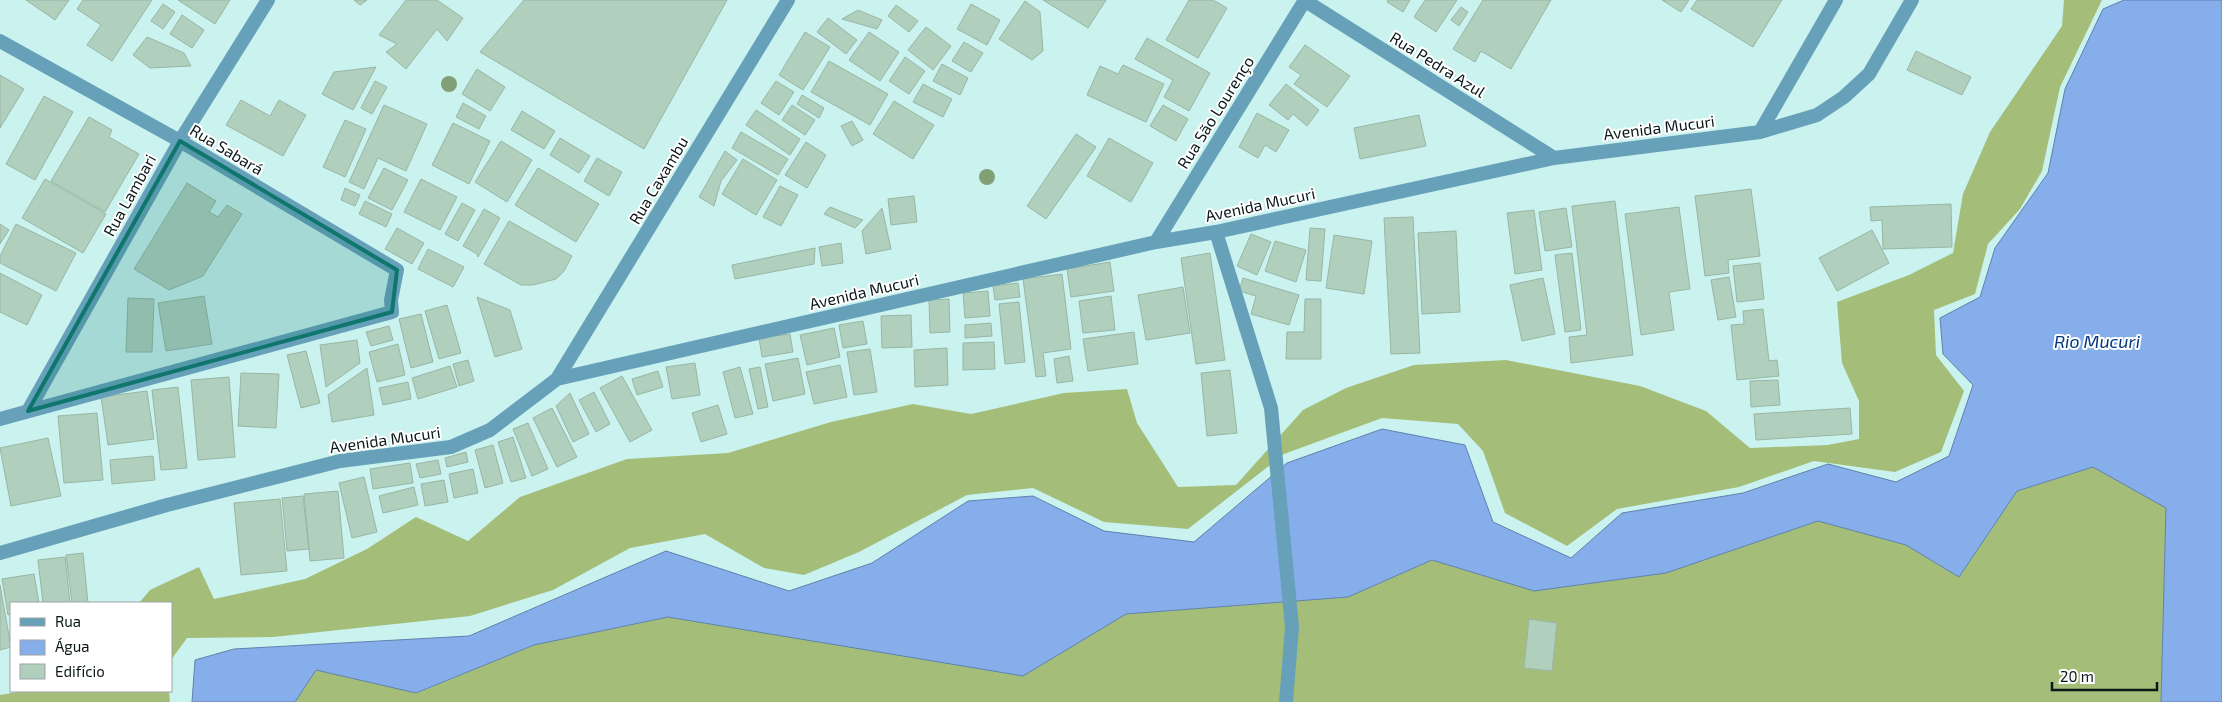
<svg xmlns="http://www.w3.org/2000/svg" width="2222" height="702" viewBox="0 0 2222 702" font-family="'Exo 2',sans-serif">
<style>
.forest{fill:#a4be79}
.water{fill:#85aeea;stroke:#6081ab}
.building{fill:#b1cfbd;stroke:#99b6a4}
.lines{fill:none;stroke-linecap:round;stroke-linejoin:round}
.minor{stroke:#66a1b9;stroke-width:14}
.tree{fill:#81a075}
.marked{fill:#0f766e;fill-opacity:0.2;stroke:#0f766e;stroke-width:4;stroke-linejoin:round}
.labels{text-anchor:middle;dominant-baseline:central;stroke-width:4;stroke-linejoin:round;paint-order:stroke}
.street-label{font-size:16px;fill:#0a1818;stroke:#fff}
.water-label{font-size:18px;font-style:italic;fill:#02377c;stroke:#fff}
</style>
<rect width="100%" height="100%" fill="#caf2ef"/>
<!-- forest -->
<path class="forest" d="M2064,0H2102L2060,87L2042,171L2020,209L1988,244L1975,294L1934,310L1936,355L1964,391L1941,452L1895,472L1814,461L1739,487L1617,509L1567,546L1505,513L1483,451L1458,424L1382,418L1284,454L1188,529L1104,522L1033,488L967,495L859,552L804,575L764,568L705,534L630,548L553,590L470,616L273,637L187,638L171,660V603H139L150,590L199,567L214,599L305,579L367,549L416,517L468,541L520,497L627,459L728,453L831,422L913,404L971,414L1064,393L1127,389L1137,423L1178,487L1236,485L1303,410L1346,388L1414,365L1506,360L1640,386L1706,411L1750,448L1828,445L1859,439V401L1842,363L1837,302L1909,275L1953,253L1963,194L1990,132L2062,26Z
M2093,467L2166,507L2161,702H295L316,670L417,693L534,645L668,617L1023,676L1126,614L1348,597L1432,560L1534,591L1666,573L1818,521L1906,545L1959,577L2017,491Z
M23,691H169L170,702H0V695Z"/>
<!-- water -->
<path class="water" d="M2124,0H2222V702H2161L2166,508L2093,467L2017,491L1959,577L1906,545L1818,521L1666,573L1534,591L1432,560L1348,597L1126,614L1023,676L668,617L534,645L416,693L316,670L295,702H192L195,660L234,649L469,636L666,551L789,591L872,563L968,501L1033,496L1104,531L1194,542L1287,463L1382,429L1465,445L1493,522L1571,558L1622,513L1743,493L1828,464L1896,482L1949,456L1973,385L1943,354L1940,318L1980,297L1995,248L2048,173L2065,89L2103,9Z"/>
<!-- building -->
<path class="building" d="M26,0H69L55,20Z
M83,0H152L112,61L87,45L101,25L77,9Z
M178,0H230L215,24Z
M354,0H367L360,5Z
M406,0H437L463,18L447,41L437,29L406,69L386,52L397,44L379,35Z
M524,0H727L644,149L480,52Z
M1043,0H1106L1088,28Z
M1189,0H1213L1227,8L1198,58L1166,40Z
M1388,0H1410L1403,12L1387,2Z
M1425,0H1457L1436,32L1414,17Z
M1483,0H1551L1511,69L1481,51L1475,62L1453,49Z
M1662,0H1689L1681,12Z
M1697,0H1782L1753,47L1691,9Z
M1025,1L1040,12L1043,51L1032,60L999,39Z
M163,4L175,12L163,29L151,21Z
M971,4L1000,20L987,45L957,29Z
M896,5L918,21L909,32L888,16Z
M1461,7L1468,12L1459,26L1451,20Z
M858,10L882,20L877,29L842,19Z
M182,15L204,30L192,48L170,34Z
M828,18L857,40L846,54L817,32Z
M926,27L951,46L933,70L908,50Z
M805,32L830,47L803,90L779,75Z
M869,32L899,52L880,81L849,60Z
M147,37L184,53L191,66L150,68L133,55Z
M1147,38L1210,73L1189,111L1164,97L1173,80L1135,59Z
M964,42L983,53L971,72L952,61Z
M1305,45L1350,76L1327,107L1294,84L1301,75L1289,67Z
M1916,51L1971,77L1962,95L1907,70Z
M905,57L925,71L909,94L889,81Z
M829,61L888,94L870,125L811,92Z
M942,64L968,78L960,95L933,81Z
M1123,65L1164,84L1146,122L1087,95L1100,66L1118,74Z
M376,67L353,110L322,94L334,72Z
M477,69L505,87L490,111L462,94Z
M0,75L24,89L0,128Z
M375,81L387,87L372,114L361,108Z
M776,81L794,92L779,115L761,103Z
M923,84L952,99L943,117L913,102Z
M1286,84L1319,110L1307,126L1293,114L1288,120L1269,105Z
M802,95L824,108L819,118L797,104Z
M44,96L73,112L35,180L6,164Z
M241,100L270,116L279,100L306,115L283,156L226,125Z
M894,101L934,125L913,159L873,134Z
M463,103L486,116L479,129L456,117Z
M384,105L427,124L406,171L378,158L364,189L349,182Z
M792,105L815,120L805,135L782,120Z
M1163,105L1188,119L1176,141L1150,126Z
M756,110L800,139L790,155L746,125Z
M522,111L555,131L544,149L511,130Z
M1257,113L1289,130L1276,152L1265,145L1258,158L1239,147Z
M1419,115L1426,146L1360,159L1354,128Z
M89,117L112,130L109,137L139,154L105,212L51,181Z
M345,120L366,129L345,177L323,167Z
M852,121L863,140L852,146L841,126Z
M453,123L490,141L469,184L432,165Z
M741,132L788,159L778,175L732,148Z
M1076,134L1096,147L1046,219L1027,206Z
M560,138L590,156L579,173L550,155Z
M1109,138L1153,163L1131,202L1087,176Z
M501,141L532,160L507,202L475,182Z
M806,142L826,155L807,188L785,175Z
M725,151L737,160L721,181L714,206L699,197Z
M597,158L622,172L609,196L584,181Z
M743,159L777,180L756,215L722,194Z
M384,168L408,180L392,210L368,198Z
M538,168L599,204L576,242L515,205Z
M45,179L106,214L83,253L22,218Z
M421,179L457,197L440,230L404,212Z
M187,183L216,201L209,212L218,217L227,205L242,214L203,276L169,290L134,269Z
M780,186L798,195L781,226L763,217Z
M345,188L360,195L355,206L341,200Z
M1751,189L1760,256L1728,260L1729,273L1705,276L1695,196Z
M914,196L917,222L891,225L888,199Z
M365,201L392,214L386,227L359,214Z
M1615,201L1633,355L1571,363L1569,337L1587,335L1572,206Z
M462,203L475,210L458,241L445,234Z
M1951,204L1952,247L1883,249L1882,220L1871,221L1870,207Z
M830,207L863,220L855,228L824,214Z
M1679,207L1690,289L1669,292L1674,330L1641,335L1625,214Z
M882,208L891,249L866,254L862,231Z
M1566,208L1572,247L1545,251L1539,212Z
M484,209L500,218L478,257L477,254L463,246Z
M1534,210L1542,270L1515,274L1507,213Z
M1413,217L1420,353L1391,354L1384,218Z
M509,221L572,256L564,271L556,279L533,285H521L484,264Z
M0,224L9,230L0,244Z
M16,224L76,253L56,291L0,263V256Z
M397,228L424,243L412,264L385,249Z
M1310,228L1325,229L1321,281L1306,280Z
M1872,230L1889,263L1837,291L1819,258Z
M1456,231L1460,312L1422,314L1418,233Z
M1251,234L1271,242L1257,275L1237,266Z
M1334,235L1372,241L1364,294L1326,288Z
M1275,241L1306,250L1296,282L1265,271Z
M841,243L843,263L822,266L819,247Z
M815,248L814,264L735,279L732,265Z
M428,249L464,267L453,287L418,269Z
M1210,253L1225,360L1196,364L1181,258Z
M1572,253L1581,330L1565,332L1555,255Z
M1110,262L1114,291L1071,297L1067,269Z
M1760,263L1764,299L1737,302L1733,266Z
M0,273L42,295L27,325L0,312Z
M1062,274L1071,349L1043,353L1046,376L1036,377L1023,279Z
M1729,277L1736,317L1718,320L1711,280Z
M1243,278L1299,295L1289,325L1251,314L1256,296L1239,291Z
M1543,278L1555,334L1522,341L1510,285Z
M1018,283L1020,297L995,300L993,286Z
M1183,287L1190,333L1146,340L1138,295Z
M988,291L990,316L965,318L963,293Z
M204,296L212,344L166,351L158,303Z
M1111,296L1115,330L1083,333L1079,301Z
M477,297L510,310L522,349L495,357Z
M128,298L154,299L152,352H126Z
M949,299L950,332L930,333L929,300Z
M1305,299H1321V359H1286L1287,332H1304Z
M1019,302L1025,362L1005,364L999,304Z
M447,305L461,353L439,359L425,311Z
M1763,309L1769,361L1777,360L1779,376L1737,380L1731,325L1744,324L1743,311Z
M421,314L433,362L411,368L399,319Z
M911,315L912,347L882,348L881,316Z
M863,321L867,344L843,348L839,325Z
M991,323L992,336L965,338V325Z
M389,326L393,340L371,346L366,332Z
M834,328L840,357L807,365L800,335Z
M1134,332L1138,364L1088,371L1083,339Z
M790,334L793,352L762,357L759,338Z
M357,340L360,363L326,387L320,345Z
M994,342L995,369L963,370V343Z
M398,344L405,375L377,382L369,352Z
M947,348L948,385L915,387L914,350Z
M870,349L877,392L854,395L847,352Z
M306,351L320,403L301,408L287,355Z
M1069,356L1073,381L1057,383L1054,359Z
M798,358L805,394L773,401L765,364Z
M468,360L474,381L459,386L453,364Z
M695,363L700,395L672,399L666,367Z
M840,365L847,397L814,404L806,372Z
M450,366L457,387L418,399L412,378Z
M740,367L753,414L735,418L723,372Z
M760,367L768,407L758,409L749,369Z
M367,368L374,415L332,422L328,395Z
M1230,370L1237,433L1207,436L1201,373Z
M658,371L663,387L637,395L632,379Z
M241,373L279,374L276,428L238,426Z
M622,376L652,430L630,442L600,388Z
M229,377L235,457L198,460L191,380Z
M1778,380L1780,405L1751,407L1750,381Z
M408,382L411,399L383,405L379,388Z
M178,387L187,468L161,470L152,390Z
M147,391L154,439L108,445L101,397Z
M594,392L610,424L596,432L579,400Z
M570,393L589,434L573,442L556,406Z
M718,405L727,434L701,442L692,413Z
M552,408L577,457L557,467L533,418Z
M1850,408L1852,434L1756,440L1754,414Z
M97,413L103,480L64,483L58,416Z
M528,423L548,469L532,476L513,429Z
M513,437L526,478L511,482L498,442Z
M48,438L61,496L11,506L0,448Z
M493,445L503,483L485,488L475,450Z
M466,452L468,462L447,467L445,458Z
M153,456L155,480L112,484L110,460Z
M438,460L441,474L420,478L416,464Z
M410,463L413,483L373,489L370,469Z
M473,469L478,493L454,498L449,474Z
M364,477L377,532L352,538L339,483Z
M444,480L448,502L425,506L421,484Z
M414,487L418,505L383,513L379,496Z
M338,491L344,558L310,561L304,494Z
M303,496L309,549L287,551L282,498Z
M280,499L287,571L241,575L234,503Z
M83,553L88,603H72L66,555Z
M65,557L70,603H43L38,560Z
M34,574L39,603H11V614L8,615L2,579Z
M0,585L11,647L0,650Z
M1529,619L1557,623L1552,671L1524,668Z"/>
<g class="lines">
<!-- minor -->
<path class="minor" d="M1304,0L1554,158
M0,41L180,141L397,270L391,300L392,312L0,419
M1760,132L1836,0
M1216,232L1271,408L1292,627L1286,702
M1156,242L1305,0
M557,379L788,0
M28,411L180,141L268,0
M0,553L167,505L340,461L451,447L490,430L557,379L1156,242L1216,232L1554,158L1760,132L1817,115L1844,97L1869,74L1912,0"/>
</g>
<!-- trees -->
<g class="tree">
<circle cx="449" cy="84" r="8"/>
<circle cx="987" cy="177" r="8"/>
</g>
<!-- marked area -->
<path class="marked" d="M180,141L397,270L392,312L28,411Z"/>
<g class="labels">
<!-- street labels -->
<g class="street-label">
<text transform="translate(1438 64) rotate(32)">Rua Pedra Azul</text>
<text transform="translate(1215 112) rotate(-58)">Rua São Lourenço</text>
<text transform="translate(1659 127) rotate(-7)">Avenida Mucuri</text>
<text transform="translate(227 149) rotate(31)">Rua Sabará</text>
<text transform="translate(658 180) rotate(-59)">Rua Caxambu</text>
<text transform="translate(129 195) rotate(-61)">Rua Lambari</text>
<text transform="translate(1260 204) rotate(-12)">Avenida Mucuri</text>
<text transform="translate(864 291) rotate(-13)">Avenida Mucuri</text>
<text transform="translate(385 439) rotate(-8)">Avenida Mucuri</text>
</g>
<!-- water labels -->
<g class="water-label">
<text x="2097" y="341">Rio Mucuri</text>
</g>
</g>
<!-- legend -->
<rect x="10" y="602" width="162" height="90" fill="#ffffff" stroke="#9da3a3"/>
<rect x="20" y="618" width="25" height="8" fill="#66a1b9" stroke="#9da3a3"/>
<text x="55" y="627" font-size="15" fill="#0a1818">Rua</text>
<rect x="20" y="640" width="25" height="15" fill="#85aeea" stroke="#9da3a3"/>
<text x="55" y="652" font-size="15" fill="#0a1818">Água</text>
<rect x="20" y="664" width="25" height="15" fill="#b1cfbd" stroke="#9da3a3"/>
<text x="55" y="677" font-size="15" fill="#0a1818">Edifício</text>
<!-- scale -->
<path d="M2052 682v8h105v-8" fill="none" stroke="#0a1818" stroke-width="2.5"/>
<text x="2060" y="682" font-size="15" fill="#0a1818" stroke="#ffffff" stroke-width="4" paint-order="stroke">20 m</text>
</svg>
